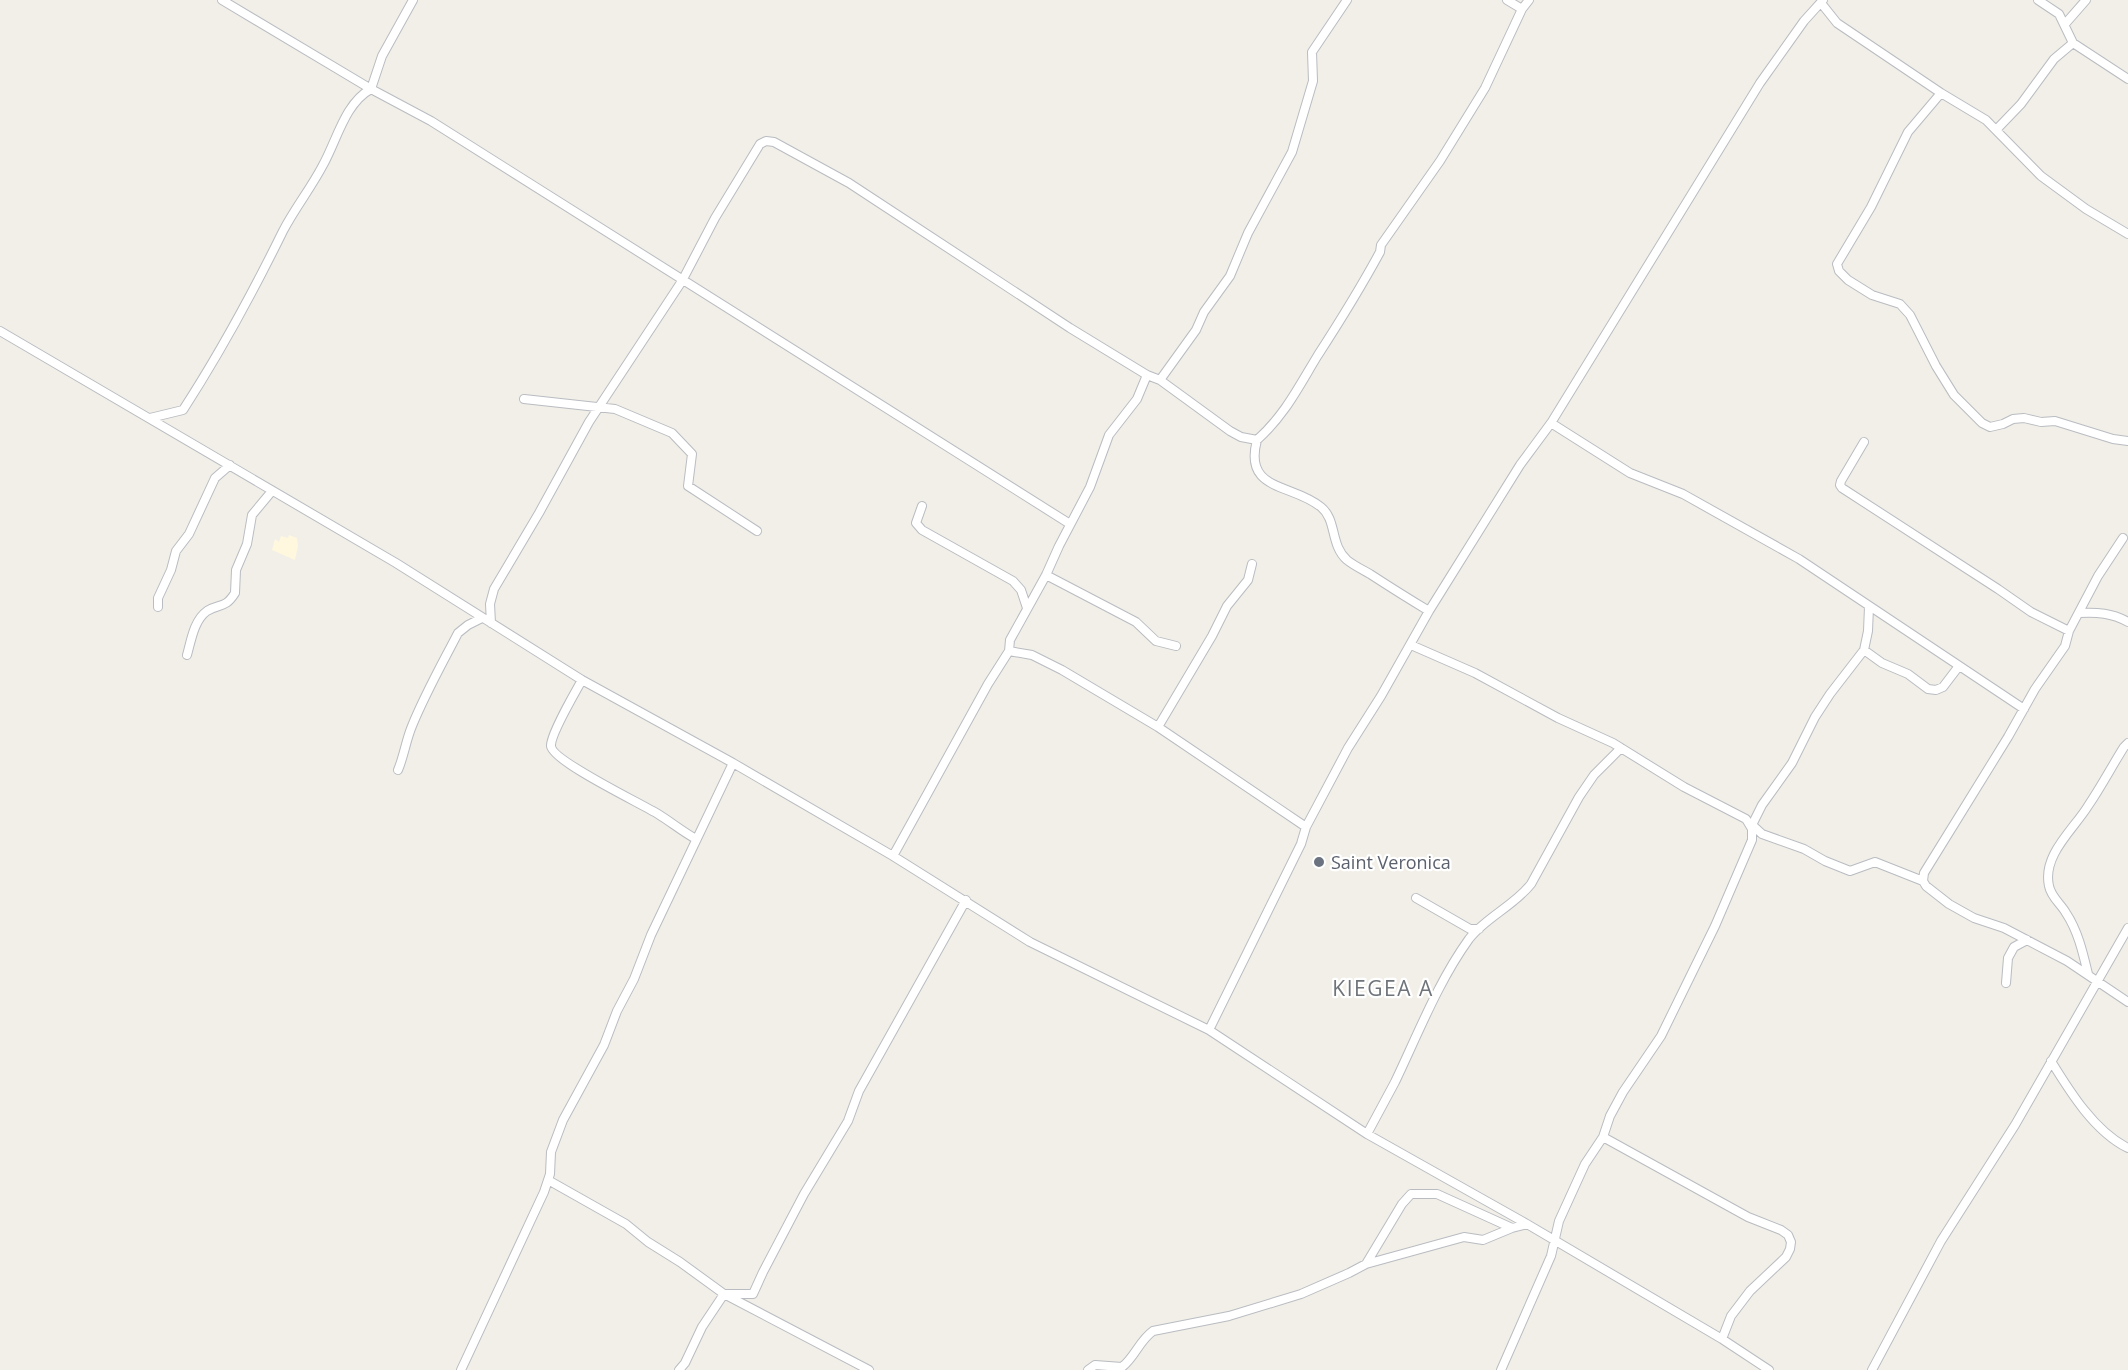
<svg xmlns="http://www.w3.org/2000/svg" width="2128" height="1370" viewBox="0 0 2128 1370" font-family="'Open Sans',sans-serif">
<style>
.commercial{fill:#fff8de}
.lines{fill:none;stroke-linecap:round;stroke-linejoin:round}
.minor-casing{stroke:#b9bcc1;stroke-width:10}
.minor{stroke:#fff;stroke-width:8}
.worship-dot{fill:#6b7280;stroke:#fff;stroke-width:2}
.labels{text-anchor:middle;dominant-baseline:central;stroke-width:4.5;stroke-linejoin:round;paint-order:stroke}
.worship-label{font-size:18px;fill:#5b616d;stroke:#fff;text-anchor:start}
.quarter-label{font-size:21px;letter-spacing:1.5px;fill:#6f747a;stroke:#fff}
</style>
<rect width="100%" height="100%" fill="#f1efe7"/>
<!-- commercial -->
<path class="commercial" d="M289,535L297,538L298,546L295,560L272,550L275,539L279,542L281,536L288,538Z"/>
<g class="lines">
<!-- minor casing -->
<g class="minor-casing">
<path id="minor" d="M413,0L382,56L371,89L431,121L1070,524
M1507,0L1522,9
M2038,0L2059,14L2073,43
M1821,3L1837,23L1941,93L1986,120L2041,176L2086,209L2128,234
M2065,24L2086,0
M1941,93L1908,132L1871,207L1837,264L1839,271L1848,280L1872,295L1900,304L1910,315L1936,366L1954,395L1982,423L1990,427L2003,424L2013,419L2024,418L2041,422L2055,421L2113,439L2128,441
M1996,130L2021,104L2054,59L2073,43L2128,79
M0,331L396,563L582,680L733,763L893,856L1030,942L1209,1030L1367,1134L1527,1224L1722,1339L1769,1370
M1160,380L1230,431L1241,437L1257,440C1285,415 1299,386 1318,355C1340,321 1361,287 1380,252L1381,245L1440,161L1485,88L1522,9L1529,0
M524,399L615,409L672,433L692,454L688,486L757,531
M150,418L183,410C220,353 253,292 283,231C295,208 311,188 323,165C337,140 345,103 371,89L222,0
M1551,423L1630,473L1683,494L1799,559L2024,709
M1257,440C1243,492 1292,483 1321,507C1337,520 1330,545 1347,560C1353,565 1363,570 1370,574C1390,587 1409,599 1429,611
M1864,442L1841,481L1840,485L1842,488L1998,589L2031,612L2069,631
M922,506L916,523L922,530L1013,581L1021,590L1027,608
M2123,538L2098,576L2069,631L2065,646L2035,689L2008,737L1924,873L1923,881L1926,886L1949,904L1974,918L2004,928L2067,961L2128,1002
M1252,564L1248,580L1227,606L1212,636L1158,727L1306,827
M1046,575L1136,622L1156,641L1176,646
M158,607V598L171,570L176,551L189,534L215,478L230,465
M2079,613C2097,612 2112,613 2128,622
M491,623L490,604L494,589L539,513L589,422L682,281L715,218L760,144L766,141L774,142L849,183L1070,328L1147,375
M1411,645L1475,673L1558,718L1613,743L1684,787L1746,819L1752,829V840L1715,926L1661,1036L1623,1092L1610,1116L1603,1137L1585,1164L1559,1221L1551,1256L1501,1370
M1864,650L1882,663L1908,674L1928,689L1936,690L1943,687L1959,666
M1009,651L1032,655L1062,670L1158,727
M187,655C191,641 194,620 207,611C220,603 225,609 235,593L236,570L247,544L252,515L272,491
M582,680C576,691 550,735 551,746C552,761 642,804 658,814C671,822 683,832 696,839
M398,770C404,756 406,740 412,726C425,694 442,664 458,633L468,625L482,618
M1750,823L1762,834L1804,849L1825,861L1850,871L1875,862L1923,881
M1752,825L1762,805L1792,763L1815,717L1830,694L1864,650L1868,631L1869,607
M893,856L988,684L1009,651L1010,640L1046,575L1059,546L1090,487L1109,435L1137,399L1147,375L1160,380L1196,330L1204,312L1230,276L1248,233L1292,152L1313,81L1312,52L1347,0
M1416,898L1470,929H1479
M2088,974C2083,953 2078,931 2066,913C2061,904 2051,897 2049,886C2042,855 2074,829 2088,806C2101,787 2112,766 2124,747L2128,743
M2006,983L2008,958L2014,947L2027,940
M1209,1030L1301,844L1306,827L1348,748L1381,696L1429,611L1520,465L1551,423L1760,83L1804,21L1823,0
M2051,1061C2070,1092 2095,1132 2128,1148
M1367,1134C1376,1117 1386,1099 1395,1082C1418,1034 1438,982 1469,939C1486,917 1514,906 1531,884L1579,797L1594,775L1621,748
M1603,1137L1748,1217L1781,1230L1788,1235L1791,1242L1790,1249L1786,1257L1750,1291L1731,1316L1722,1339
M548,1180L626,1224L648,1242L680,1262L724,1294L869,1370
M1366,1264L1464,1237L1483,1240L1512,1228
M461,1370L544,1192L550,1174L551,1152L563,1120L604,1045L617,1011L634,979L651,935L733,763
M679,1370L685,1363L702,1327L724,1294H753L763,1272L804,1194L848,1121L859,1091L966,900
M1088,1370L1095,1365L1122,1367C1135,1357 1139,1341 1153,1331L1229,1316L1301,1294L1349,1273L1366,1264L1402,1204L1411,1194H1437L1512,1228L1527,1224
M1872,1370L1941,1241L2015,1125L2128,928"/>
</g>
<!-- minor -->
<use href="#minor" class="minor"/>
</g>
<!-- markers -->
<circle class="worship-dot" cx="1319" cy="862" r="6"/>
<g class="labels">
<!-- worship labels -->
<g class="worship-label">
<text x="1331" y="862">Saint Veronica</text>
</g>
<!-- quarter labels -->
<g class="quarter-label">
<text x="1383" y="988">KIEGEA A</text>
</g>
</g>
</svg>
